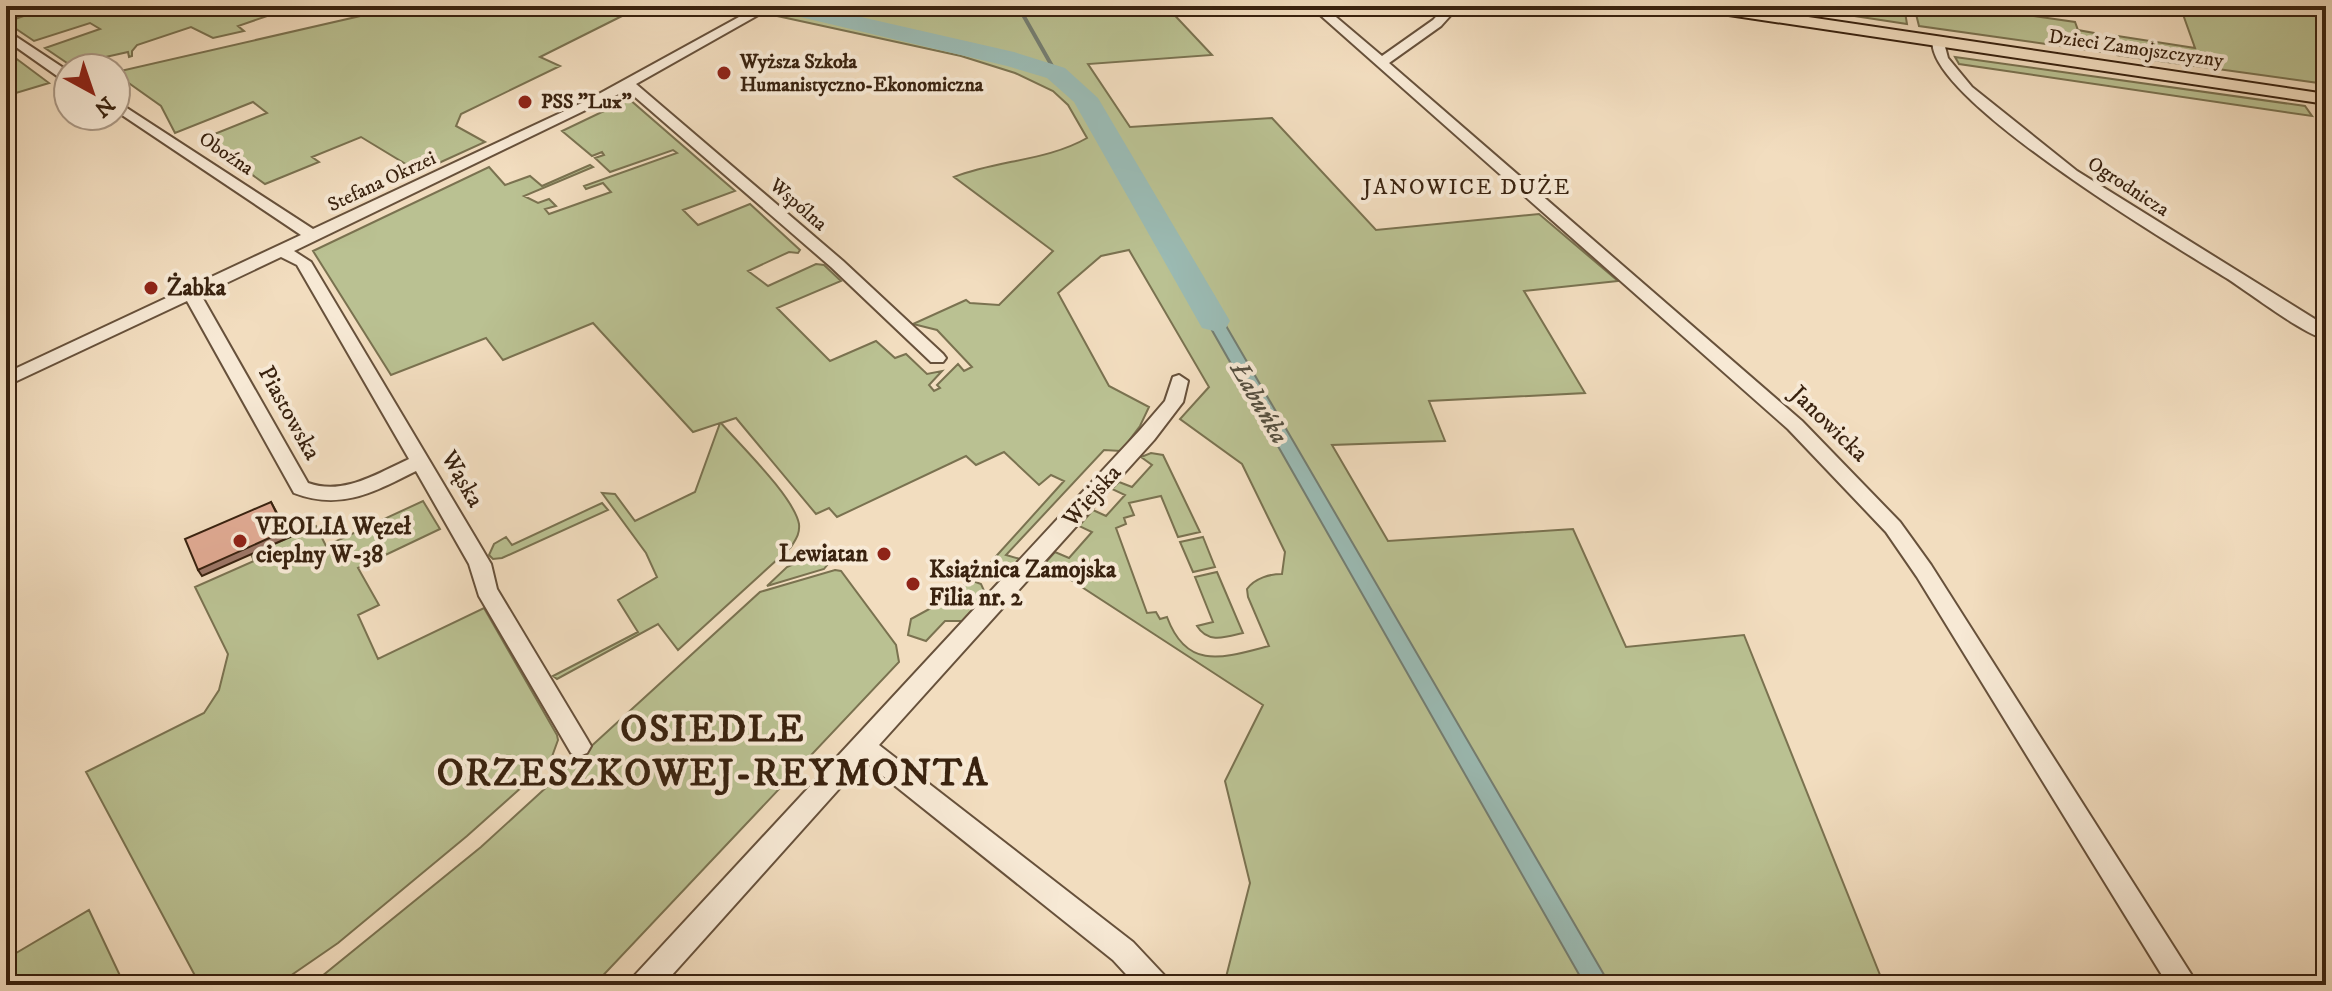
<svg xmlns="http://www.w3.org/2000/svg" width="2332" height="991" viewBox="0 0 2332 991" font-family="'IM FELL DW Pica',serif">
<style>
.green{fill:#bac192;stroke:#7a7250;stroke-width:2}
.water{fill:#9bbbb4;stroke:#747e72;stroke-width:2}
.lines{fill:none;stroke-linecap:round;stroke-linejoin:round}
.stream{stroke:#747e72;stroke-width:4}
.river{fill:#9bbbb4;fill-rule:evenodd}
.minor-casing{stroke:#67513b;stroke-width:4}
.major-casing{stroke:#39220f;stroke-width:4}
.minor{fill:#f7e9d5;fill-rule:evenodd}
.major{fill:#f2ddbf;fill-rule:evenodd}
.shaded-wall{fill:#9d7767;stroke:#39220f;stroke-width:2}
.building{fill:#e0aa93;stroke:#39220f;stroke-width:2}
.poi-dot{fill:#8f2418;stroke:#f7e9d5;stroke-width:3}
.labels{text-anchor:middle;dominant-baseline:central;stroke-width:8;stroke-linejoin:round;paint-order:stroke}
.far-street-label{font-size:20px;fill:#39220f;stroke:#f7e9d5}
.far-poi-label{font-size:20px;font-weight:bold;fill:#39220f;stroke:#f7e9d5;text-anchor:start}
.far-neighbourhood-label{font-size:22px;letter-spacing:2px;fill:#39220f;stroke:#f7e9d5}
.poi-label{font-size:24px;font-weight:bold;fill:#39220f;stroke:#f7e9d5;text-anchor:start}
.street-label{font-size:24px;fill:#39220f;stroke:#f7e9d5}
.water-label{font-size:26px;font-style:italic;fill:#565041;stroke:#f7e9d5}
.near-district-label{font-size:38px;font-weight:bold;letter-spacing:2px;fill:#39220f;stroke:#f7e9d5}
</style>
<rect width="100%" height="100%" fill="#f2ddbf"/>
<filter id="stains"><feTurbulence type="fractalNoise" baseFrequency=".0025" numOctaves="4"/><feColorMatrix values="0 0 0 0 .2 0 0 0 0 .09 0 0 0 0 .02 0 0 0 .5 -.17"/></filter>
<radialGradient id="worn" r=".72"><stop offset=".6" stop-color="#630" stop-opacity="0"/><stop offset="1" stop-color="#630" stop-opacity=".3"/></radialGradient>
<!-- green -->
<path class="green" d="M53,6H278L285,10L238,26L244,31L213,38L191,27L137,45L132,51V56L129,57L128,52L70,65L45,48L100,29L90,23L34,41L6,22Z
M404,6H642L540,57L560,66L461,114L456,126L485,142L419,172L361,137L312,157L319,162L265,184L202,139L267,113L253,102L175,133L161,106L116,74V72Z
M780,6H1166L1212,55L1088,64L1130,127L1272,118L1376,230L1539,214L1618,281L1524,291L1585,393L1429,401L1445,441L1332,445L1388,541L1573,529L1626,647L1744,635L1884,985H1224L1250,883L1225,781L1263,705L1045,563L1055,552L1069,558L1092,532L1079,526L1093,510L1106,516L1125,495L1112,489L1119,482L1132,487L1152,465L1141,457L1151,453L1163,455L1200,532L1178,537L1161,496L1129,503L1134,515L1124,518L1126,524L1116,528L1147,613L1156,612L1160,619L1167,617C1187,671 1223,658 1269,646L1248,597L1247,589C1255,578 1270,574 1282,574L1285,552L1242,464L1180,419L1209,387L1129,250L1101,256L1058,293L1109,386L1149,407L1140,426L1121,451L1104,450L1006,555L1020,559L1011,567L994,570L990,563L1064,481L1051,475L1039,485L1004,452L976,465L966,456L837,517L829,508L816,514L736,418L721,423C740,445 794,497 799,524C800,534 796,539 791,547L678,650L658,624L557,679L553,676L638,632L618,600L657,577L646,553L602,493L615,494L635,521L695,492L720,423L693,432L593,323L503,360L486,338L391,375L313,251L489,167L505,185L530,176L542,186L590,165L593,167L524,196L538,203L549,199L556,206L545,209L549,214L611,192L603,183L586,189L584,186L677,153L673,150L610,172L595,158L604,155L602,152L592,156L562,131L629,99L735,191L683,210L698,225L750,204L800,250L798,253L789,252L748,271L768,286L816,264L824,265L841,281L777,308L830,361L876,341L895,358L906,354L927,374L942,371L929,385L934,391L940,388L937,385L958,364L964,371L972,367L937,330L913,324L966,300L970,303L999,305L1053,251L954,177C997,160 1047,161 1087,138L1068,105L1053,91L1015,73L961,56L768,14Z
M1789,6H1904L1907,24Z
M1914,6H1965L2075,22L2078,30L2094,33L2102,52L1919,26Z
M2180,6H2326V84L2117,55L2111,35L2195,48Z
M6,51L49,83L6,96Z
M1955,57L2305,106L2312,116L1959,64Z
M423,501L440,529L358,568L379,605L358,615L378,659L484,608L557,735L558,740L550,762L467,836L338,943L277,985H200L86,772L204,713L219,690L228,654L195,587L254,561L251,554L316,526L326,546Z
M602,503L608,510L502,558L493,559L489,555L494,544L506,537L512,545Z
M1203,537L1215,567L1193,572L1180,542Z
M825,550L832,559L824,569L767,586L787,567Z
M835,570L841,571L896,645L899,662L594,985H311L481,847L760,592Z
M1217,572L1243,633C1226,637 1208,644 1197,626L1213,622L1195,577Z
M973,581L981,584L986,595L964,621H945L926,641L908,635L911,619L955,595L953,589Z
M89,910L123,982L119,985H6V959Z"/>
<!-- water -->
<path class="water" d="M1197,273L1225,324L1610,985H1585L1197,304L1188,296L1180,277Z"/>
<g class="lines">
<!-- stream -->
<path class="stream" d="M1018,6L1056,73"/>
<!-- river -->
<path class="river" d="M771,6H813L1014,52L1065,68L1098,98L1230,321L1226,328L1214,331L1202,328L1074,102L1047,78L1007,66L775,11Z"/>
<!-- minor casing -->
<g class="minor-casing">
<path id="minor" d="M759,6H774L636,84L843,261L943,354L946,358L943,362H931L831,267L627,90L294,251L311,262L478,542L491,564L497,589L587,739L591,746L587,753L579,756L571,753L479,596L469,564L416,471C374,492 341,511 294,493L187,301L6,386V373L301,235L116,111V101L313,229L586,101ZM281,257L297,265L409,459C378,473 344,496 308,483L201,295Z
M1310,6H1323L1382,56L1433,20L1446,6H1459L1441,26L1389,63L1802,421L1900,522L1931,565L2198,985H2168L1917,577L1886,532L1788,429Z
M6,30L68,71V78H60L6,40Z
M1933,39H1943L1948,58L1972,87L2077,171L2326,326V339C2303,334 2251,294 2228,279C2179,249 1920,95 1933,39Z
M1179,375L1188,381L1183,402L1154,440L879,745L1133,942L1164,975L1168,985H1136L1113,960L864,761L663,985H631L635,975L1140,430L1165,401L1173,377Z"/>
</g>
<!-- major casing -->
<g class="major-casing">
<path id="major" d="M1694,6H1735L2326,94V104L1702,11Z"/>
</g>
<!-- minor -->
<use href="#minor" class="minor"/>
<!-- major -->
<use href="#major" class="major"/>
</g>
<!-- shaded-wall -->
<path class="shaded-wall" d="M271,502L290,537L202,576L198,570Z"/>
<!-- building -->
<path class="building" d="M271,502L285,531L198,570L185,539Z"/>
<!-- markers -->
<g class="poi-dot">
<circle cx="724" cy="73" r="8"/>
<circle cx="525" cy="102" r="8"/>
<circle cx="151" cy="288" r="8"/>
<circle cx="240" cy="541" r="8"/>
<circle cx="884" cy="554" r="8"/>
<circle cx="913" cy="584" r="8"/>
</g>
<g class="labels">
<!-- far-street labels -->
<g class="far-street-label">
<text transform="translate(2136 49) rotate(8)">Dzieci Zamojszczyzny</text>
<text transform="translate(226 154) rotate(34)">Oboźna</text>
<text transform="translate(382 182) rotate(-25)">Stefana Okrzei</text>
<text transform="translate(2128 187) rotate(33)">Ogrodnicza</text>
<text transform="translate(798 205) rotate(41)">Wspólna</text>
</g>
<!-- far-poi labels -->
<g class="far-poi-label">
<text x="740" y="62">Wyższa Szkoła<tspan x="740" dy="23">Humanistyczno-Ekonomiczna</tspan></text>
<text x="541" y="102">PSS "Lux"</text>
</g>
<!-- far-neighbourhood labels -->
<g class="far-neighbourhood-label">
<text x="1467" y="187">JANOWICE DUŻE</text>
</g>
<!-- poi labels -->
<g class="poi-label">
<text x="167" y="288">Żabka</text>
<text x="256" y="527">VEOLIA Węzeł<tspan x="256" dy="28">cieplny W-38</tspan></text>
<text x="868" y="554" text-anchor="end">Lewiatan</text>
<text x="929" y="570">Książnica Zamojska<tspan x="929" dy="28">Filia nr. 2</tspan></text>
</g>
<!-- street labels -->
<g class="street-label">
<text transform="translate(289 413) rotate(61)">Piastowska</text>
<text transform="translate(1829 424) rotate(44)">Janowicka</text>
<text transform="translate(462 479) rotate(60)">Wąska</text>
<text transform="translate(1092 496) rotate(-48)">Wiejska</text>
</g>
<!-- water labels -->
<g class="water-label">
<text transform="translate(1259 403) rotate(60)">Łabuńka</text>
</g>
<!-- near-district labels -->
<g class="near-district-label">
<text x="713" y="730">OSIEDLE<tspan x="713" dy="44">ORZESZKOWEJ-REYMONTA</tspan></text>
</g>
</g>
<!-- margin -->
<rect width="2332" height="991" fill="none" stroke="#f2ddbf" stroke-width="32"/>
<rect x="8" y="8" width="2316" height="975" fill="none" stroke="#39220f" stroke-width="4"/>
<rect x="16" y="16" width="2300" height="959" fill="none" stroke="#39220f" stroke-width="2"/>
<!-- north arrow -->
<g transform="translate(92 92) rotate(140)"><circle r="38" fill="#f7e9d5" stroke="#ab9986" stroke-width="2"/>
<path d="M0-6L14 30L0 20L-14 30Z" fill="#8f2418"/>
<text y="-12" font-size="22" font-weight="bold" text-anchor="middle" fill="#39220f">N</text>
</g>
<rect width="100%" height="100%" filter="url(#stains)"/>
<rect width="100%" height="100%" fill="url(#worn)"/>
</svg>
